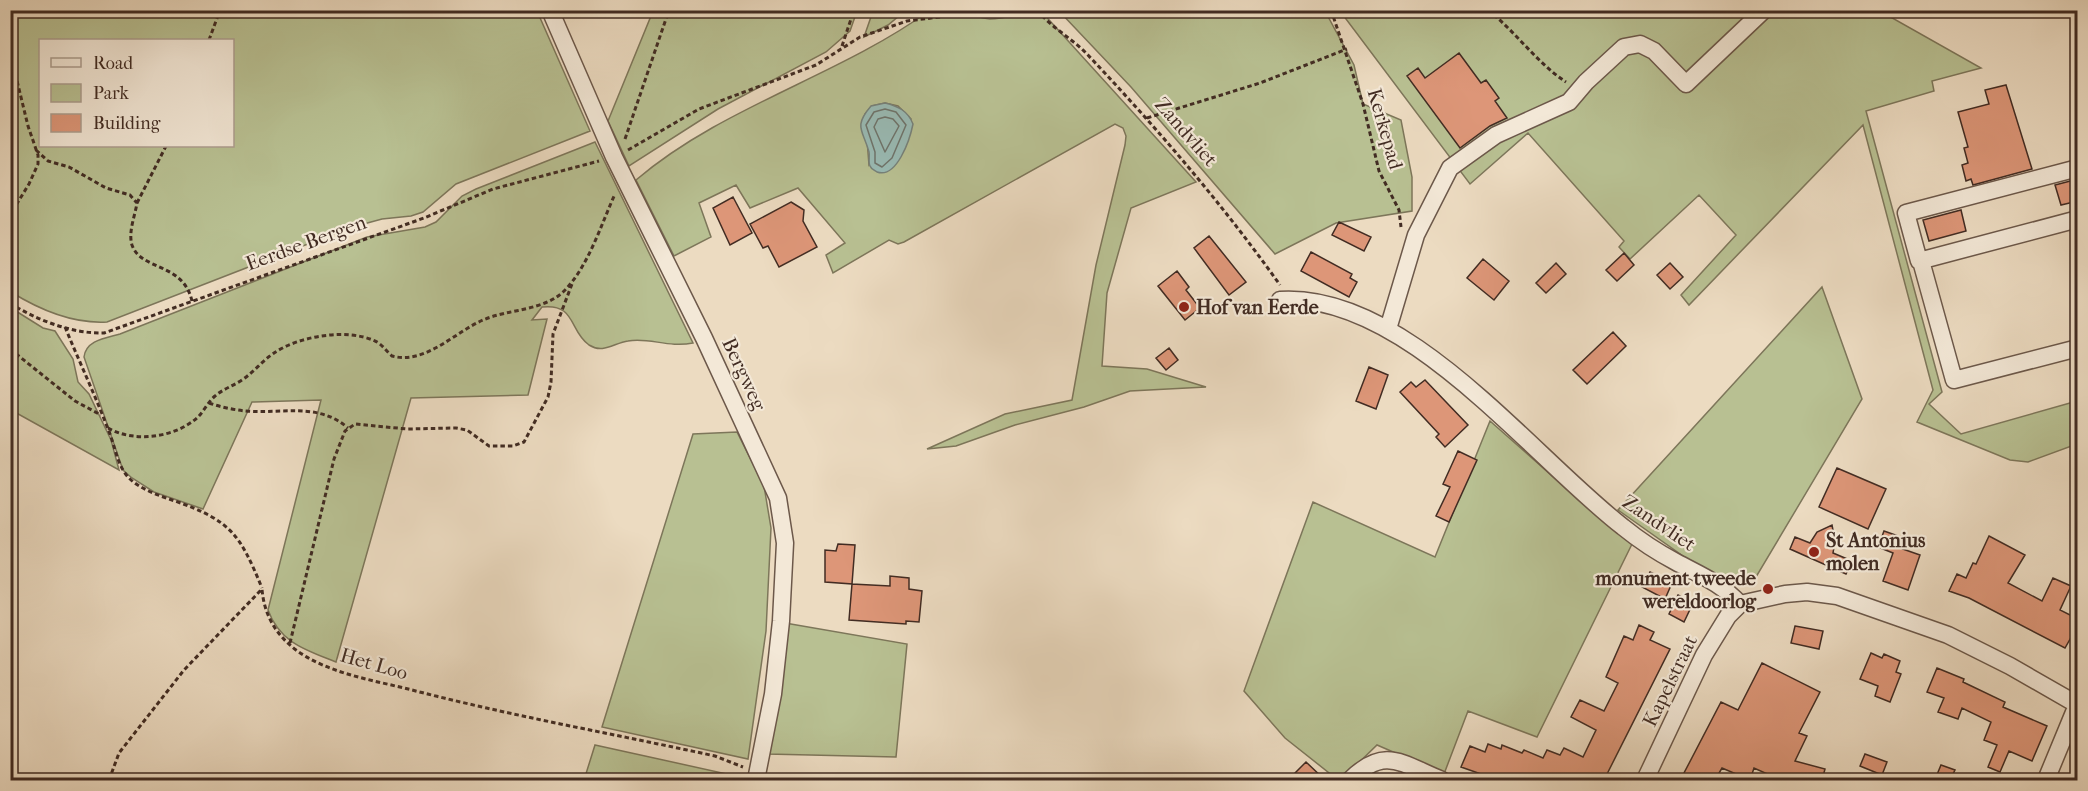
<svg xmlns="http://www.w3.org/2000/svg" width="2088" height="791" viewBox="0 0 2088 791" font-family="'IM FELL French Canon',serif">
<style>
.green{fill:#b8c092;stroke:#7d765a;stroke-width:1.5;fill-rule:evenodd}
.water{fill:#99bbb5;stroke:#76827b;stroke-width:1.5}
.lines{fill:none;stroke-linecap:round;stroke-linejoin:round}
.shore{stroke:#6e746c;stroke-width:1.5}
.building{fill:#dd9678;stroke:#422c23;stroke-width:1.5}
.minor-casing{stroke:#6c584a;stroke-width:19}
.path{stroke:#422c23;stroke-width:3;stroke-dasharray:4.5 3;stroke-linecap:butt}
.minor{stroke:#f3e8d7;stroke-width:16}
.poi-dot{fill:#8f2418;stroke:#f3e8d7;stroke-width:2}
.labels{text-anchor:middle;dominant-baseline:central;stroke-width:4.5;stroke-linejoin:round;paint-order:stroke}
.street-label{font-size:20px;fill:#422c23;stroke:#f3e8d7}
.poi-label{font-size:20px;font-weight:bold;fill:#422c23;stroke:#f3e8d7;text-anchor:start}
</style>
<rect width="100%" height="100%" fill="#ecdbc1"/>
<filter id="stains"><feTurbulence type="fractalNoise" baseFrequency=".00333" numOctaves="4"/><feColorMatrix values="0 0 0 0 .2 0 0 0 0 .09 0 0 0 0 .02 0 0 0 .5 -.17"/></filter>
<radialGradient id="worn" r=".72"><stop offset=".6" stop-color="#630" stop-opacity="0"/><stop offset="1" stop-color="#630" stop-opacity=".3"/></radialGradient>
<!-- green -->
<path class="green" d="M10,11H537L590,131L456,184L423,212L411,216L382,219L349,228L107,322C73,324 40,310 11,292ZM40,40H232V146H40Z
M653,11V10L857,11L850,31L826,52L718,109L629,166L608,121Z
M873,11V10L905,11L888,25L864,37Z
M929,11C938,11 949,9 958,11C969,12 978,18 990,19C1008,19 1022,11 1041,11L1196,182L1131,208L1107,293L1102,366L1147,369L1206,387L1130,391L1084,407L1015,425L956,446L927,449L1005,414L1072,400L1096,265L1125,145L1126,136L1123,128L1115,124L904,242L898,244L889,240L833,273L826,255L845,243L798,188L750,208L736,185L699,203L711,237L674,256L636,180C723,106 837,77 929,11ZM885,103L898,106L911,119L869,165L865,114L872,106Z
M1059,11H1325L1354,65L1363,104L1401,120L1412,177V211L1336,223L1275,254L1131,87Z
M1340,11H1880L1981,68L1932,81L1934,91L1866,111L1942,392L1929,404L1961,434L2077,401V444L2028,462L2010,460L1917,422L1933,390L1863,125L1689,305L1681,295L1736,235L1699,195L1630,259L1619,247L1624,241L1528,133L1470,184Z
M595,142L693,343C668,348 649,337 628,341C614,343 603,354 589,345C569,331 576,303 542,307L532,320L547,319L528,395L411,398L336,662C306,650 280,643 268,610L321,400L252,402L203,509L154,492L132,478L123,470L84,357C86,340 106,338 120,334L367,237L425,227L436,222L462,196L476,189Z
M1822,287L1862,399L1753,582L1734,583L1693,563L1618,510Z
M11,308L43,328L55,331L73,359L78,382L89,394L111,440L119,470L11,410Z
M1490,421L1585,505L1633,542L1537,737L1468,711L1444,774L1377,745L1341,780H1338L1285,738L1244,691L1313,502L1435,557Z
M737,432L764,486L771,528L766,631L748,759L602,727L693,434Z
M785,623L907,644L896,757L767,754Z
M595,745L745,778V780H584Z"/>
<!-- water -->
<path class="water" d="M885,103C898,106 908,111 913,124C910,139 897,179 877,172C874,170 871,169 870,166C868,162 870,156 869,152C863,130 853,127 871,106Z"/>
<g class="lines">
<!-- shore -->
<path class="shore" d="M885,109L896,112L906,125L892,158L882,167L875,163V152L866,125L874,112Z
M885,117L893,119L899,126L885,152L874,127L878,119Z"/>
</g>
<!-- building -->
<path class="building" d="M1459,53L1481,83L1486,80L1499,98L1495,101L1507,118L1490,126L1460,148L1407,76L1418,68L1425,78Z
M2006,85L2032,169L1973,185L1971,179L1966,181L1962,165L1968,163L1964,148L1968,147L1958,112L1989,104L1985,90Z
M2078,179V201L2061,205L2055,185Z
M733,197L752,233L730,245L713,208Z
M791,202L804,210L803,221L817,247L779,267L768,246L763,248L750,224Z
M1961,210L1966,231L1929,241L1923,220Z
M1339,222L1371,237L1364,251L1332,235Z
M1209,236L1246,282L1229,295L1194,248Z
M1311,252L1352,274L1350,278L1357,282L1349,297L1301,271Z
M1624,253L1634,265L1617,281L1606,270Z
M1483,259L1509,281L1494,300L1467,278Z
M1556,263L1566,274L1546,293L1536,283Z
M1670,263L1683,277L1670,289L1657,275Z
M1177,271L1189,287L1186,290L1200,308L1185,320L1158,286Z
M1613,332L1626,346L1587,384L1573,370Z
M1169,348L1178,360L1166,370L1156,358Z
M1369,367L1388,375L1376,409L1356,401Z
M1425,380L1468,425L1445,447L1436,437L1439,434L1400,392L1411,382L1416,387Z
M1458,451L1477,460L1449,522L1436,516L1450,487L1443,484Z
M1837,468L1886,489L1868,529L1819,507Z
M1832,525L1835,541L1833,553L1852,561L1846,574L1790,549L1795,537L1810,543L1817,532Z
M1884,531L1901,537L1897,547L1920,555L1908,590L1883,581L1893,553L1878,547Z
M1989,536L2025,555L2008,583L2042,601L2053,578L2071,586L2060,610L2078,619V625L2065,648L1969,598L1949,591L1957,574L1966,578L1973,563L1976,564Z
M838,544L855,545L852,584L890,586V576L909,578V589L922,591L919,622L906,621V624L849,620L852,584L825,582V550L836,551Z
M1650,572L1672,583L1665,599L1642,587Z
M1678,595L1693,603L1684,622L1669,614Z
M1639,625L1654,632L1650,640L1670,649L1604,780H1498L1461,767L1470,746L1485,752L1488,744L1501,749L1502,745L1522,753L1524,750L1543,758L1547,750L1560,755L1564,748L1583,757L1596,730L1571,717L1580,700L1604,711L1618,683L1606,677L1624,636L1633,640Z
M1795,626L1823,631L1819,649L1791,643Z
M1871,653L1882,658L1884,654L1900,661L1896,672L1901,674L1890,702L1875,696L1878,686L1860,679Z
M1762,663L1820,692L1799,733L1807,736L1795,761L1825,769L1822,780H1781L1754,768L1750,780L1722,768L1715,780H1699L1684,773L1721,702L1738,710Z
M1937,668L1964,679L1963,682L2005,702L2003,707L2047,726L2032,761L2009,751L2000,772L1988,767L1997,745L1984,740L1991,722L1962,708L1958,719L1938,712L1944,698L1927,692Z
M1865,754L1887,762L1882,775L1860,766Z
M1306,762L1325,780H1288Z
M1941,765L1955,770L1950,780L1936,777Z"/>
<g class="lines">
<!-- minor casing -->
<g class="minor-casing">
<path id="minor" d="M550,10L614,157L704,338L778,498L785,543L781,621L773,694L756,780
M2078,168L1906,213L1919,261L2078,219
M1921,261L1954,380L2078,348
M1280,300C1406,292 1531,456 1623,527C1639,540 1657,552 1676,562C1700,575 1721,583 1740,604
M1388,329L1416,235L1450,168L1496,135L1569,102L1586,82L1624,47L1640,44L1654,51L1686,84L1764,10
M1350,780C1385,745 1402,764 1442,780
M1645,780L1704,655L1728,616L1740,604L1785,594L1807,592L1837,596L1948,635L2010,666L2078,705
M2046,780L2077,705"/>
</g>
<!-- path -->
<path class="path" d="M1037,10C1051,27 1071,38 1086,53C1155,126 1221,202 1280,285
M1331,10L1363,104L1379,171L1399,210L1401,227
M1488,10C1516,32 1537,63 1566,82
M209,40L220,10
M842,46L854,10
M10,52L28,126L38,155V164L29,184L10,215
M1147,118L1260,83L1347,49
M625,139L669,10
M36,150L48,161L69,167L106,188L130,195L137,203C135,216 128,232 132,245C141,271 183,262 192,301
M628,150L699,109L816,65L860,37L907,21L997,10
M137,203L166,146
M10,303C36,320 73,334 104,333L424,218L493,189L599,161
M65,327C79,361 95,395 108,429C115,445 117,467 130,479C142,490 160,496 175,501C232,521 240,535 262,588
M10,346L16,352
M10,349L75,401L101,415
M209,403C221,407 234,410 246,411C283,414 318,402 348,428
M108,428C134,443 175,438 198,417C204,411 208,402 215,396C223,389 233,386 242,380C254,372 262,361 274,353C299,336 347,328 375,341C382,344 386,351 392,356C425,365 455,332 483,320C508,309 544,311 564,291C588,267 601,225 615,194
M290,643L334,459L345,431L355,424L407,429L456,428L467,430L489,446H513L524,442L548,397L551,382L553,334L572,284
M109,780L119,753L184,670L262,589C264,614 275,634 296,650C329,674 373,680 412,690C512,716 614,734 715,756L743,767"/>
<!-- minor -->
<use href="#minor" class="minor"/>
</g>
<!-- markers -->
<g class="poi-dot">
<circle cx="1184" cy="307" r="6"/>
<circle cx="1814" cy="552" r="6"/>
<circle cx="1768" cy="589" r="6"/>
</g>
<g class="labels">
<!-- street labels -->
<g class="street-label">
<text transform="translate(1385 129) rotate(74)">Kerkepad</text>
<text transform="translate(1186 132) rotate(49)">Zandvliet</text>
<text transform="translate(306 243) rotate(-20)">Eerdse Bergen</text>
<text transform="translate(744 374) rotate(65)">Bergweg</text>
<text transform="translate(1659 523) rotate(34)">Zandvliet</text>
<text transform="translate(374 664) rotate(16)">Het Loo</text>
<text transform="translate(1670 681) rotate(-64)">Kapelstraat</text>
</g>
<!-- poi labels -->
<g class="poi-label">
<text x="1196" y="307">Hof van Eerde</text>
<text x="1826" y="540">St Antonius<tspan x="1826" dy="23">molen</tspan></text>
<text x="1756" y="578" text-anchor="end">monument tweede<tspan x="1756" dy="23">wereldoorlog</tspan></text>
</g>
</g>
<!-- margin -->
<rect width="2088" height="791" fill="none" stroke="#ecdbc1" stroke-width="36"/>
<rect x="12" y="12" width="2064" height="767" fill="none" stroke="#422c23" stroke-width="3"/>
<rect x="18" y="18" width="2052" height="755" fill="none" stroke="#422c23" stroke-width="1.5"/>
<!-- legend -->
<rect x="39" y="39" width="195" height="108" fill="#f3e8d7" stroke="#ac9d8f" stroke-width="1.5"/>
<rect x="51" y="58" width="30" height="9" fill="#f3e8d7" stroke="#ac9d8f" stroke-width="1.5"/>
<text x="93" y="69" font-size="18" fill="#422c23">Road</text>
<rect x="51" y="84" width="30" height="18" fill="#b8c092" stroke="#ac9d8f" stroke-width="1.5"/>
<text x="93" y="99" font-size="18" fill="#422c23">Park</text>
<rect x="51" y="114" width="30" height="18" fill="#dd9678" stroke="#ac9d8f" stroke-width="1.5"/>
<text x="93" y="129" font-size="18" fill="#422c23">Building</text>
<rect width="100%" height="100%" filter="url(#stains)"/>
<rect width="100%" height="100%" fill="url(#worn)"/>
</svg>
